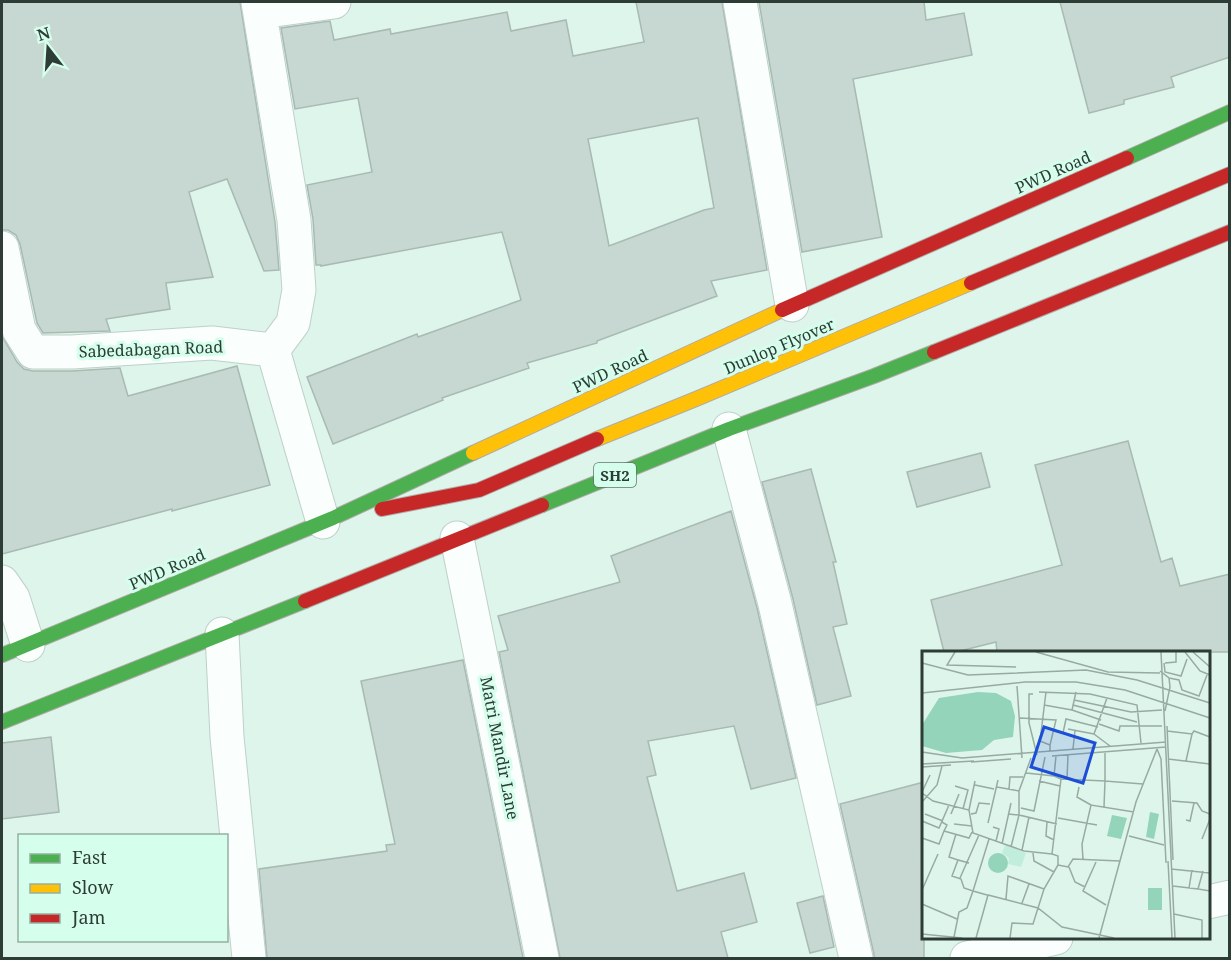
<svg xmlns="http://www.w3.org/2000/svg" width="1231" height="960" viewBox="0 0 1231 960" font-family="'Noto Serif',serif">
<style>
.building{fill:#c6d8d1;stroke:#a8bab2;stroke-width:1.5;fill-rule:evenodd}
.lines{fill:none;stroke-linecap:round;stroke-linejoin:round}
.street-casing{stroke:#bfd0c9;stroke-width:35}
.fast-casing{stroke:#b0aba7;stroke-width:16}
.slow-casing{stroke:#b0aba7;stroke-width:16}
.jam-casing{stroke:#b0aba7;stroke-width:16}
.street{stroke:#fafefc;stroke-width:33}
.fast{stroke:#4caf50;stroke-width:14}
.slow{stroke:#ffc107;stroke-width:14}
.jam{stroke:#c62828;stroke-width:14}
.labels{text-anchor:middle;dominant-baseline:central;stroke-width:6;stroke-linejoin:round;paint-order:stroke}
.shield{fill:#d5feec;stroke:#5f776d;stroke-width:1.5}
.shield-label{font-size:15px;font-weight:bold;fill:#2d3d36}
.street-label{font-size:16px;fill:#2d3d36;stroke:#d5feec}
.inset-road{fill:none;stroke:#97aba3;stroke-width:1.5}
.view{fill:#1d4ed8;fill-opacity:0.15;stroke:#1d4ed8;stroke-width:3}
.inset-edge{fill:none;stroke:#2d3d36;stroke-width:3}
</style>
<rect width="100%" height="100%" fill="#def5eb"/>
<!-- building -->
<path class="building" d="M2,2H240L275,222L279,270L264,271L227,179L189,192L213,277L166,283L170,309L106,319L110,331L43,333L37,323L20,244L16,235L8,230H2Z
M636,2H722L767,270L711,281L717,296L597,341V343L527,363L529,368L442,398L443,400L333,444L307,377L417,334L418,337L521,300L502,232L321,266V265H316L313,219L307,185L372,172L358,98L295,109L281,28L330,21L334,40L390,29L391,34L507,12L511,31L566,20L573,56L644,42ZM698,118L714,208L704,210L609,246L588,139Z
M759,2H924L926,20L964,13L972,55L853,79L882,237L802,252Z
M1060,2H1230V57L1171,77L1174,87L1124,100V104L1089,113Z
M2,336L17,362L24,369L33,371H72L120,368L128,396L237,366L270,485L172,511V509L2,554Z
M1128,441L1161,562L1172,558L1180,586L1230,574V652H997L996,642L956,652H944L931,600L1062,565L1035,465Z
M981,453L990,487L917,507L907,472Z
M811,469L836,562H833L847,624L833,627L851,696L817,705L793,599L762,482Z
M731,511L757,608L796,778L751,789L734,726L648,741L656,775L647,777L677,891L744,873L757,922L721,932L728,958H560L499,652L508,650L498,616L620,582L611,556Z
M463,660L523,958H267L259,869L387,851L386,845L395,844L361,681Z
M51,737L59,812L2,819V743Z
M924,782V958H874V954L840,804Z
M823,896L834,947L810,953L797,903Z"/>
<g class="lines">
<!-- street casing -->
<g class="street-casing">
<path id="street" d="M258,2L294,220L299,290L293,323L273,350
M740,2L792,305
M260,12L334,2
M2,248L19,330L33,352H72L212,343L273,350L323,522
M729,429L775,604L856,958
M457,538L542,958
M2,582L13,598L28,645
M222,634L227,737L249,958
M1208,902L1230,897
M967,958L1056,938"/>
</g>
<!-- fast casing -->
<g class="fast-casing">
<path id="fast" d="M1127,158L1230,112
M542,505L729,429L874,376L934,352
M2,655L333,518L473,453
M2,722L305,601"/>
</g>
<!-- slow casing -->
<g class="slow-casing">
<path id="slow" d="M597,439L696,399L971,283
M473,453L782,310"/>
</g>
<!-- jam casing -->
<g class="jam-casing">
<path id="jam" d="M971,283L1230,174
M782,310L1127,158
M934,352L1230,232
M382,509L479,490L597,439
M305,601L542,505"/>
</g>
<!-- street -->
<use href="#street" class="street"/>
<!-- fast -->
<use href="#fast" class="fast"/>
<!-- slow -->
<use href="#slow" class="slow"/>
<!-- jam -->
<use href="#jam" class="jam"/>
</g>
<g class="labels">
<!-- shield labels -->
<rect class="shield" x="594" y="463" width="42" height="24" rx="4.5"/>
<g class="shield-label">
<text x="615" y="475">SH2</text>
</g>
<!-- street labels -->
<g class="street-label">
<text transform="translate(1053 172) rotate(-24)">PWD Road</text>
<text transform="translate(779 346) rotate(-23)">Dunlop Flyover</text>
<text transform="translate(151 349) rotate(-2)">Sabedabagan Road</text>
<text transform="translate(610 371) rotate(-25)">PWD Road</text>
<text transform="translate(167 569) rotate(-23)">PWD Road</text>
<text transform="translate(500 748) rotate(79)">Matri Mandir Lane</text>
</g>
</g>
<!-- overview -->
<g transform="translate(922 651)">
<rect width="288" height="288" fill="#def5eb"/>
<path d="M83,194L104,202L99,216L86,213L87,207L80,202Z" fill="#c1eedc"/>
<path d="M56,41L74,42L89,50L93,65L91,86L72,89L60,99L24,102L0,95V74L17,47ZM228,161L237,163L232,188L224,186ZM190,164L205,167L199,188L185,185ZM66 212a10 10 0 1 1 20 0a10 10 0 1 1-20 0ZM226,237H240V259H226Z" fill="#94d4bb"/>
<path class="inset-road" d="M33,1L25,14L94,16M114,1L186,21L238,22M239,1L253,287M263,1L278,20L288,24M271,1L288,16M0,12L46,24L164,19L215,29L288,52M242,12L243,21L259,25L265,8M243,12L254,11V1M238,20L247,27L248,36L243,60M247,27L257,29L260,39L277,45L285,24M95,35L100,107M117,41L168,43L215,54L219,92M124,41L118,90L128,94V101M154,41L150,59L179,69M0,42L103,31H154L203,39L288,67M111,43H107V72L115,104M185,47L172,83L188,95M152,49L209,61L240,59M122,54L150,59M151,54L215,71M98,67L134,69L128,94M177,73L197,80L198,75H240M245,75L251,209M146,78L172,83M132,80L141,82L144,68L176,76M245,80L270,83L272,80L288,86M151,98L153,79M235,98L239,108L244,212M0,101L40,107L244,91M130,105L244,96M246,108L288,113M264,110L270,83M49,111L89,108M0,113L52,110M0,116L29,114M104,122L132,125M139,128L183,130V101M145,128L146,104M117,130L138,135M53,134L72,138M33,135L46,139L41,158M75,136L97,140M157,136L155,146L169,154M87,138L88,126H101M0,141L8,124M0,142L11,150L47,159L51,182L102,200L130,203M250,150L275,152L280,160L288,163M0,151L15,134L20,115M182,156L183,130L221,133M99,157L112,160L123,106M47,159L53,130M3,163L21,170M29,163L37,143M49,163L54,162L57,152L68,153M86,163L97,164V140L109,107M136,167L175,174M264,169L268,170L272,152M0,170L17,177L27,154M20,171L25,174L22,180L47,187L50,181M125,171L124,185L132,189M66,172L76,129M32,173L50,175M71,176L77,178L74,190M34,183L27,206L36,209M207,185L242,194M0,187L17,193L22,180M280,188L288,168M80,193L89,152M89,196L97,164L135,173M100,199L107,166M111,202L112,210L132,221M161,208L160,193L169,154L212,161M246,210L250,287M174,211L161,240L184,254M47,212L36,209L30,225L39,228L42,237L51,240L67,188M136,214L146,216L151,208L198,210M147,216L153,231L163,236M249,218L288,222M281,220L276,238L288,240M38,227L57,184M251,235L276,238M267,237L270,219M0,239L16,203M84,248L86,225L122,238M100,252L107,233M0,253L35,268M252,263L280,269V287M0,283L40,287M32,286L37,261L45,257L51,240L65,244M54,287L66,244L116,257L140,276L192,287M88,287L90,272L111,273L122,238L136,214V205L130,203L139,128L132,125L134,105M177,287L214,151L235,98"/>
<path class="view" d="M122,76L173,92L161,132L109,116Z"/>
<rect width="288" height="288" class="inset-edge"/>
</g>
<!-- border -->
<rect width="1231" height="960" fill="none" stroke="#2d3d36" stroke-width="6"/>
<!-- legend -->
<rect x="18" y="834" width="210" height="108" fill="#d5feec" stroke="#92b1a3" stroke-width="1.5"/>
<rect x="30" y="854" width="30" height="9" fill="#4caf50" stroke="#92b1a3" stroke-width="1.5"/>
<text x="72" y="864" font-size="18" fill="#2d3d36">Fast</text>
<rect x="30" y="884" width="30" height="9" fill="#ffc107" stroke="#92b1a3" stroke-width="1.5"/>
<text x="72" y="894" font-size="18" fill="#2d3d36">Slow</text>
<rect x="30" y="914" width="30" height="9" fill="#c62828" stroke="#92b1a3" stroke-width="1.5"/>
<text x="72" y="924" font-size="18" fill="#2d3d36">Jam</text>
<!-- north arrow -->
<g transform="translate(48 48) rotate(343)" stroke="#d5feec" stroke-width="4.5" paint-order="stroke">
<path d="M0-4.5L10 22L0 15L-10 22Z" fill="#2d3d36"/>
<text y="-9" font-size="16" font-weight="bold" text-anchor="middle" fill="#2d3d36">N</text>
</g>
</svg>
